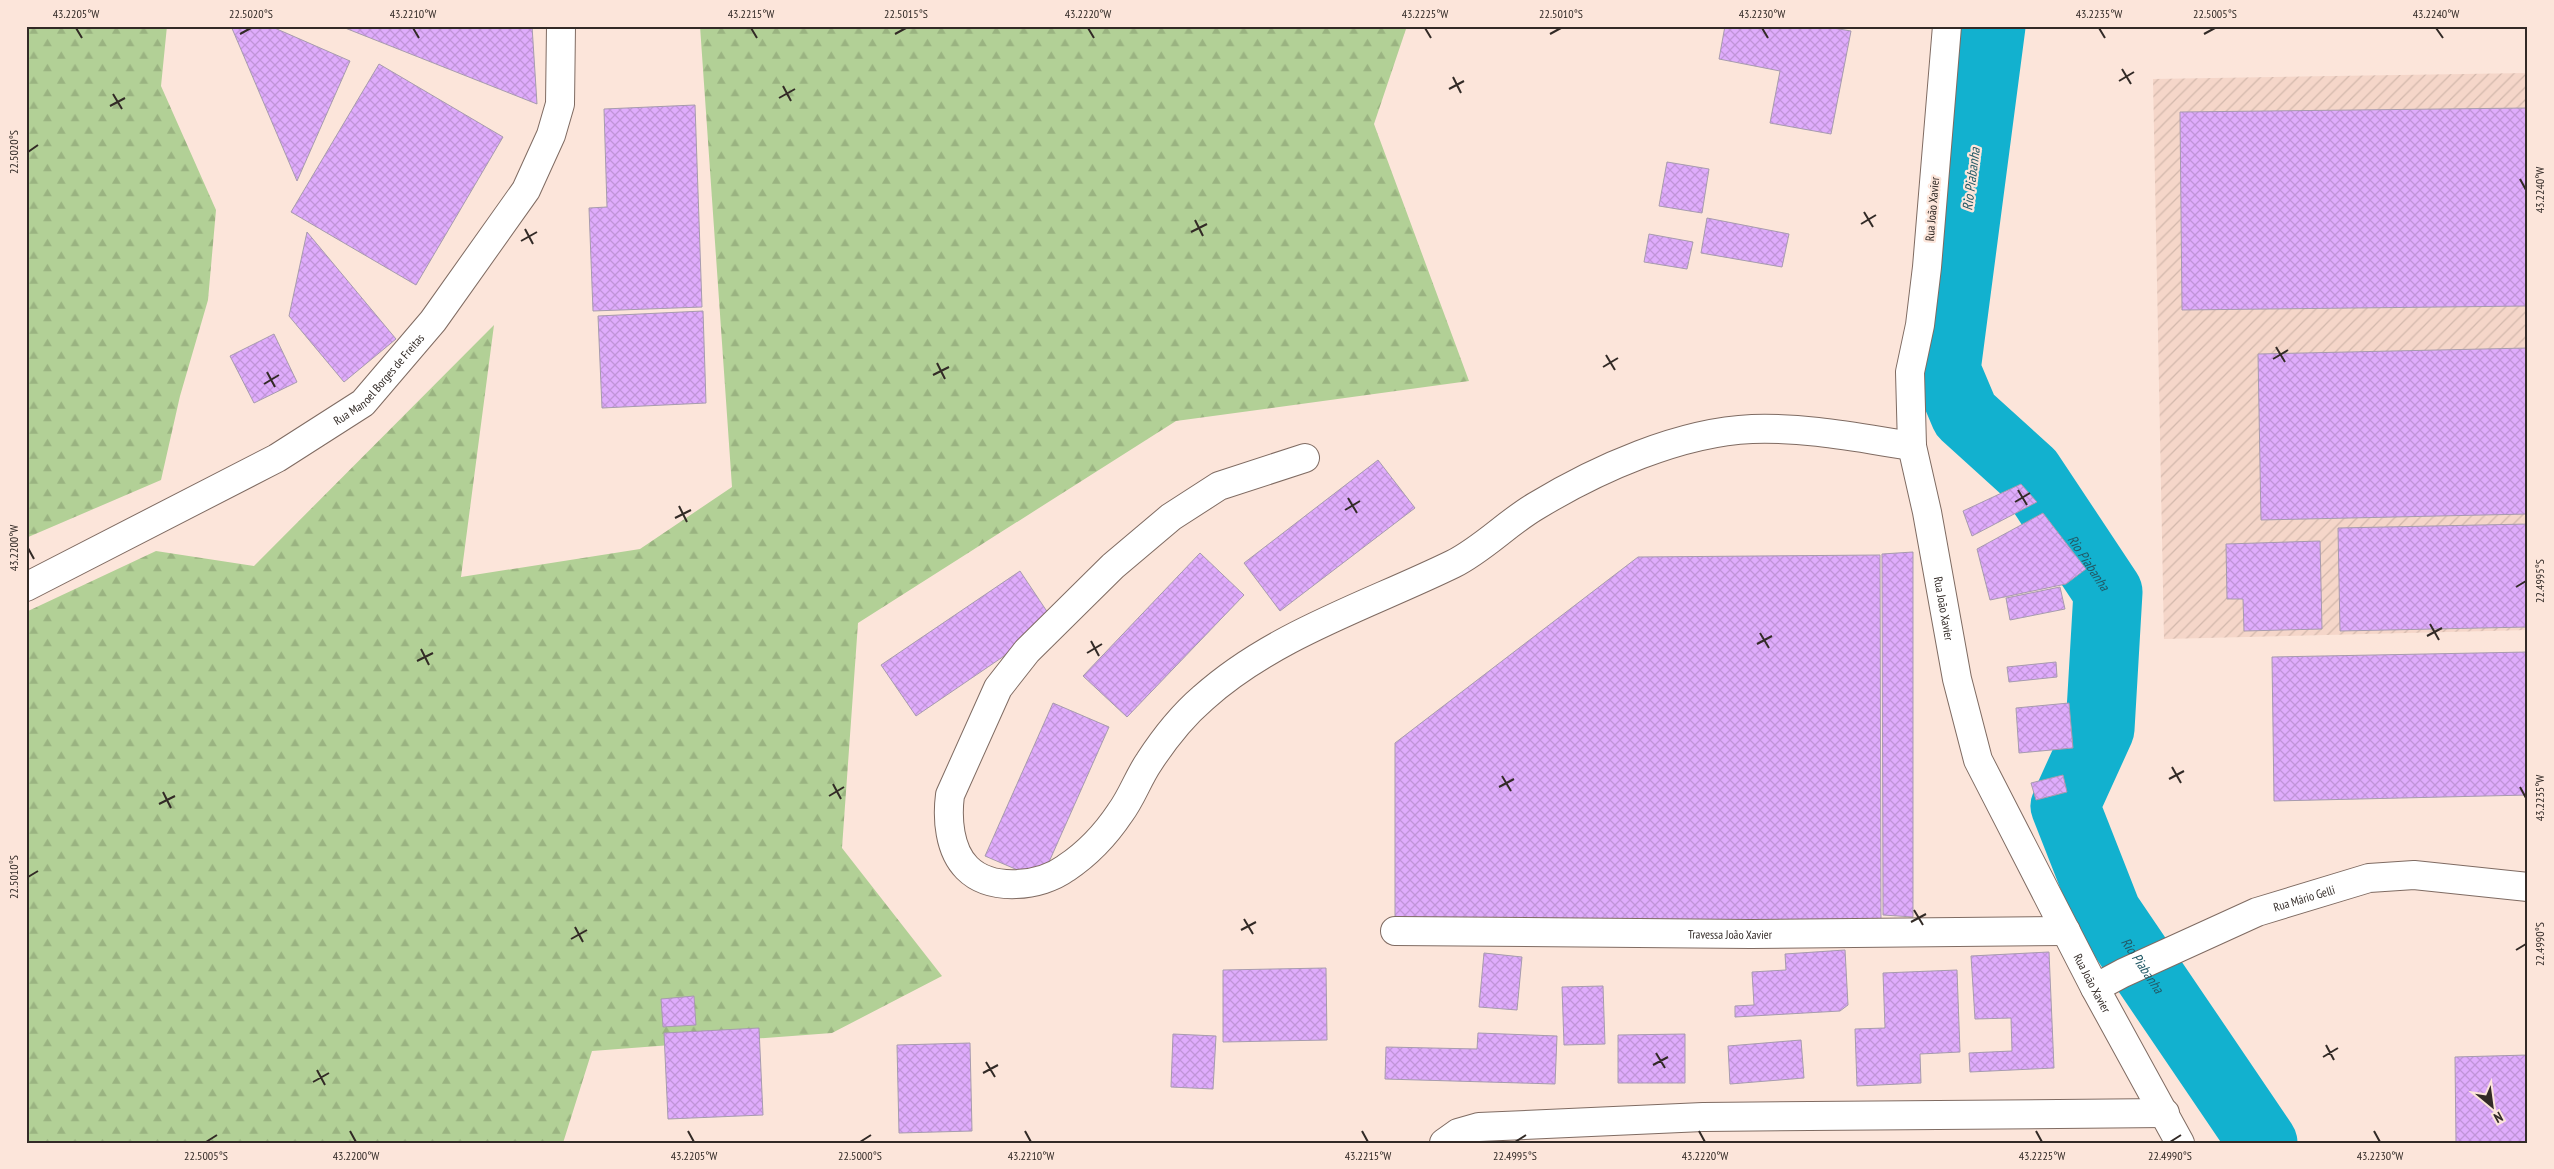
<svg xmlns="http://www.w3.org/2000/svg" width="2554" height="1169" viewBox="0 0 2554 1169" font-family="'PT Sans Narrow',sans-serif">
<style>
.industrial{fill:url(#industrial-furrows)}
.forest{fill:url(#forest-firs)}
.lines{fill:none;stroke-linecap:round;stroke-linejoin:round}
.river{stroke:#12b1cf;stroke-width:69}
.building{fill:url(#building-cross-hatch);stroke:#a79bae}
.minor-casing{stroke:#7f6b62;stroke-width:30}
.minor{stroke:#fff;stroke-width:28}
.ticks{fill:none;stroke:#322a26;stroke-width:2}
.labels{text-anchor:middle;dominant-baseline:central;stroke-width:4.5;stroke-linejoin:round;paint-order:stroke}
.street-label{font-size:12px;fill:#322a26;stroke:#fce5da}
.water-label{font-size:14px;font-style:italic;fill:#225966;stroke:#fce5da}
.neatline{fill:none;stroke:#322a26;stroke-width:2}
.ticks-label{font-size:12px;text-anchor:middle;fill:#322a26}
</style>
<defs>
<pattern id="industrial-furrows" width="10" height="10" patternUnits="userSpaceOnUse" patternTransform="scale(1.25)"><rect width="10" height="10" fill="#f5d6c9"/><path d="M-1 1l2-2M0 10L10 0M9 11l2-2" fill="none" stroke="#d2b8ac"/></pattern>
<pattern id="forest-firs" width="22" height="20" patternUnits="userSpaceOnUse" patternTransform="scale(1.25)"><rect width="22" height="20" fill="#b2d096"/><path d="M5 1l3.5 6h-7zM16 11l3.5 6h-7z" fill="#9ab381"/></pattern>
<pattern id="building-cross-hatch" width="8" height="8" patternUnits="userSpaceOnUse" patternTransform="scale(1.25)"><rect width="8" height="8" fill="#dfacfc"/><path d="M0 0l8 8M0 8l8-8" fill="none" stroke="#c094d8"/></pattern>
</defs>
<rect width="100%" height="100%" fill="#fce5da"/>
<!-- industrial -->
<path class="industrial" d="M2528,73V630L2164,639L2153,79Z"/>
<!-- forest -->
<path class="forest" d="M26,26H167L161,86L216,210L208,300L180,396L161,480L26,538Z
M700,26H1407L1374,124L1469,381L1176,421L858,623L842,848L942,976L832,1033L592,1051L563,1143H26V612L156,551L254,566L494,325L461,577L640,549L732,487Z"/>
<g class="lines">
<!-- river -->
<path class="river" id="s1" d="M1991,26L1946,370L1965,415L2029,473L2108,592L2100,729L2065,806L2107,913L2263,1143"/>
</g>
<!-- building -->
<path class="building" d="M231,26H270L350,61L297,181Z
M340,26H532L537,104Z
M1725,26H1834L1833,28L1851,31L1831,134L1770,123L1780,71L1719,59Z
M379,64L503,137L416,285L291,212Z
M695,105L702,307L593,311L589,208L607,207L604,109Z
M2528,108V306L2182,310L2180,112Z
M1667,162L1709,169L1702,213L1659,206Z
M1707,218L1789,234L1782,267L1701,253Z
M307,232L396,339L344,382L289,316Z
M1649,234L1693,242L1687,269L1644,262Z
M703,311L706,403L602,408L598,316Z
M274,334L297,382L254,403L230,356Z
M2528,348V514L2261,520L2258,354Z
M1378,460L1415,508L1280,611L1244,563Z
M2021,484L2037,502L1972,536L1963,511Z
M2043,513L2086,569L2066,584L1990,600L1977,549Z
M2528,524V627L2340,631L2338,528Z
M2320,541L2322,629L2244,631L2243,599H2227L2226,544Z
M1913,552V917L1883,915L1882,554Z
M1200,553L1244,595L1127,717L1083,676Z
M1880,555L1881,926L1395,931V743L1638,557Z
M1020,571L1054,622L916,716L881,665Z
M2060,587L2065,609L2010,620L2006,598Z
M2528,652V795L2274,801L2272,657Z
M2056,662L2057,677L2009,682L2007,667Z
M1053,703L1109,727L1041,880L985,856Z
M2069,703L2073,748L2019,753L2016,708Z
M2063,775L2067,792L2036,800L2031,783Z
M1845,950L1848,1005L1840,1011L1735,1017V1006L1754,1005L1752,972L1786,970L1785,954Z
M2049,952L2054,1068L1970,1072L1969,1053L2012,1051L2011,1018L1975,1019L1971,956Z
M1484,953L1522,957L1517,1010L1479,1007Z
M1326,968L1327,1040L1223,1042V970Z
M1957,970L1960,1052L1920,1054L1921,1083L1857,1086L1855,1029L1885,1028L1883,973Z
M1603,986L1605,1044L1564,1045L1562,987Z
M694,996L696,1025L663,1027L661,999Z
M759,1028L763,1115L668,1119L664,1033Z
M1478,1033L1557,1036L1555,1084L1385,1079L1386,1047L1477,1049Z
M1173,1034L1216,1036L1213,1089L1171,1087Z
M1685,1034V1083H1618V1035Z
M1801,1040L1804,1078L1730,1084L1728,1046Z
M970,1043L972,1131L899,1133L897,1045Z
M2528,1055V1143H2456L2455,1057Z"/>
<g class="lines">
<!-- minor casing -->
<g class="minor-casing">
<g id="minor">
<path id="s2" d="M1947,26L1927,267L1920,325L1910,372L1912,446L1927,512L1957,679L1978,760L2095,988L2180,1143"/>
<path d="M1305,458L1219,486L1171,517L1113,566L1027,651L998,688L950,795C947,818 949,850 967,868C991,892 1040,887 1066,868C1087,854 1106,834 1120,813C1132,797 1138,778 1149,762C1164,739 1182,716 1203,698C1273,635 1369,605 1453,564C1483,549 1507,523 1536,506C1597,469 1680,432 1752,429C1806,427 1859,438 1912,446"/>
<path id="s3" d="M26,587L277,458L363,403L433,321L526,190L551,135L560,104L561,26"/>
<path id="s4" d="M1395,931L1751,934L2066,931"/>
<path id="s5" d="M2095,988L2123,973L2257,912L2369,878L2414,875L2528,887"/>
<path d="M1444,1143L1458,1133L1479,1127L1703,1117L2165,1113"/>
</g>
</g>
<!-- minor -->
<use href="#minor" class="minor"/>
</g>
<!-- ticks -->
<path class="ticks" d="M76,28L82,38M413,28L419,38M751,28L757,38M1088,28L1094,38M1425,28L1431,38M1762,28L1768,38M2099,28L2105,38M2436,28L2443,38M240,34L251,28M895,34L906,28M1550,34L1561,28M2204,34L2215,28M2122,69L2131,84M1453,77L1461,93M2119,81L2134,72M783,86L791,101M1449,89L1464,81M113,94L122,109M779,98L795,89M110,106L125,98M28,152L38,145M2520,179L2526,190M1864,212L1873,227M1195,220L1203,236M1861,224L1876,215M525,229L533,244M1191,232L1207,224M521,241L537,232M2276,347L2285,362M1606,355L1615,370M2273,359L2288,350M937,363L945,379M1603,367L1618,358M267,372L275,387M933,375L949,367M264,384L279,375M2018,490L2027,505M1348,498L1357,513M2015,502L2030,493M679,506L687,522M1345,510L1360,501M675,518L691,510M28,548L34,559M2516,587L2526,581M2430,624L2439,640M1760,633L1769,648M2427,636L2442,628M1091,641L1099,656M1757,644L1772,636M421,649L429,665M1087,653L1102,644M417,661L433,653M2172,767L2181,783M1502,776L1511,791M2169,779L2184,771M833,784L841,799M1499,787L1514,779M2520,787L2526,798M163,792L171,808M829,796L844,787M159,804L175,796M28,877L38,871M1914,910L1923,925M1244,919L1253,934M1911,922L1926,914M575,927L583,942M1241,930L1256,922M571,939L587,930M2516,950L2526,944M2326,1045L2334,1060M1656,1053L1665,1068M2323,1057L2338,1048M986,1062L995,1077M1653,1065L1668,1057M317,1070L325,1085M983,1073L998,1065M313,1082L329,1073M350,1131L356,1142M688,1131L694,1142M1025,1131L1031,1142M1362,1131L1368,1142M1699,1131L1705,1142M2036,1131L2042,1142M2374,1131L2380,1142M206,1142L217,1135M860,1142L871,1135M1515,1142L1526,1135M2170,1142L2181,1135"/>
<g class="labels">
<!-- street labels -->
<g class="street-label">
<text transform="translate(1932 209) rotate(-85)">Rua João Xavier</text>
<text stroke="none"><textPath href="#s3" startOffset="412">Rua Manoel Borges de Freitas</textPath></text>
<text stroke="none"><textPath href="#s2" startOffset="588">Rua João Xavier</textPath></text>
<text stroke="none"><textPath href="#s5" startOffset="228">Rua Mário Gelli</textPath></text>
<text stroke="none"><textPath href="#s4" startOffset="335">Travessa João Xavier</textPath></text>
<text stroke="none"><textPath href="#s2" startOffset="994">Rua João Xavier</textPath></text>
</g>
<!-- water labels -->
<g class="water-label">
<text transform="translate(1971 179) rotate(-83)">Rio Piabanha</text>
<text stroke="none"><textPath href="#s1" startOffset="590">Rio Piabanha</textPath></text>
<text stroke="none"><textPath href="#s1" startOffset="1025">Rio Piabanha</textPath></text>
</g>
</g>
<!-- border -->
<rect width="2554" height="1169" fill="none" stroke="#fce5da" stroke-width="55"/>
<!-- north arrow -->
<g transform="translate(2492 1106) rotate(151)" stroke="#fce5da" stroke-width="4" paint-order="stroke">
<path d="M0-4L9 19L0 12L-9 19Z" fill="#322a26"/>
<text y="-8" font-size="14" font-weight="bold" text-anchor="middle" fill="#322a26">N</text>
</g>
<rect x="28" y="28" width="2498" height="1114" class="neatline"/>
<g class="ticks-label">
<text x="76" y="18">43.2205°W</text>
<text x="251" y="18">22.5020°S</text>
<text x="413" y="18">43.2210°W</text>
<text x="751" y="18">43.2215°W</text>
<text x="906" y="18">22.5015°S</text>
<text x="1088" y="18">43.2220°W</text>
<text x="1425" y="18">43.2225°W</text>
<text x="1561" y="18">22.5010°S</text>
<text x="1762" y="18">43.2230°W</text>
<text x="2099" y="18">43.2235°W</text>
<text x="2215" y="18">22.5005°S</text>
<text x="2436" y="18">43.2240°W</text>
<text transform="translate(14 152) rotate(-90)" y="4">22.5020°S</text>
<text transform="translate(2540 190) rotate(-90)" y="4">43.2240°W</text>
<text transform="translate(14 548) rotate(-90)" y="4">43.2200°W</text>
<text transform="translate(2540 581) rotate(-90)" y="4">22.4995°S</text>
<text transform="translate(2540 798) rotate(-90)" y="4">43.2235°W</text>
<text transform="translate(14 877) rotate(-90)" y="4">22.5010°S</text>
<text transform="translate(2540 944) rotate(-90)" y="4">22.4990°S</text>
<text x="206" y="1160">22.5005°S</text>
<text x="356" y="1160">43.2200°W</text>
<text x="694" y="1160">43.2205°W</text>
<text x="860" y="1160">22.5000°S</text>
<text x="1031" y="1160">43.2210°W</text>
<text x="1368" y="1160">43.2215°W</text>
<text x="1515" y="1160">22.4995°S</text>
<text x="1705" y="1160">43.2220°W</text>
<text x="2042" y="1160">43.2225°W</text>
<text x="2170" y="1160">22.4990°S</text>
<text x="2380" y="1160">43.2230°W</text>
</g>
</svg>
